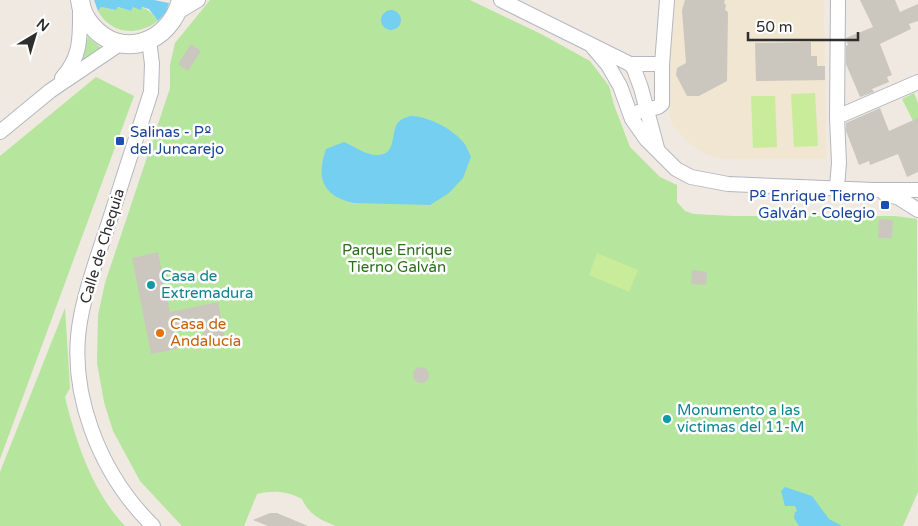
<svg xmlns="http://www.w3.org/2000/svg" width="918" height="526" viewBox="0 0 918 526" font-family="'Varela Round',sans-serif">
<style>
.education{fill:#f0e6d1}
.green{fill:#b6e59e}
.pitch{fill:#c9ec9a}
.water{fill:#75cff0}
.building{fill:#cbc7bf}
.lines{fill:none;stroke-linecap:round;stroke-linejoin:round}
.minor-casing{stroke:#b4b7c1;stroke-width:16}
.tertiary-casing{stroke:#b4b7c1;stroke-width:20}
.minor{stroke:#fff;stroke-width:14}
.tertiary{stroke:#fff;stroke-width:18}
.transit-dot{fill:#1a4fb4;stroke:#fff;stroke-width:2}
.culture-dot{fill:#0f9aa8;stroke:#fff;stroke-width:2}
.food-dot{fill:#e8710a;stroke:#fff;stroke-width:2}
.labels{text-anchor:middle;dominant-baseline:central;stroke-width:5;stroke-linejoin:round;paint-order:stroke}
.transit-label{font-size:15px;fill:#164399;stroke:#fff;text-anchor:start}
.street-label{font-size:15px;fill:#2e2e2e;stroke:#fff}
.park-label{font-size:15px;fill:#2c6e1b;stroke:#fff}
.culture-label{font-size:15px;fill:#0d838f;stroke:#fff;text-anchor:start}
.food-label{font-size:15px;fill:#c56008;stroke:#fff;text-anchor:start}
</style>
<rect width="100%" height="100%" fill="#efe9e1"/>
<!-- education -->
<path class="education" d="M674,0H824L826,159H725L707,155L689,143L673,126L667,107Z"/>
<!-- green -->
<path class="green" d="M210,0H470L541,34L590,61L609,86L614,105L630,147L660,177L677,185V202L685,211L694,214L733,216H895L917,219L918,492L903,526H336C321,520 309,515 302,499C287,491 273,490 257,494L244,526H182L140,481L113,431L104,402L97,363L98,315L105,283L170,88V65L175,43Z
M101,7L116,10L117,7L131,11L133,7C147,7 150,11 158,21C138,36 111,35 98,11Z
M88,37L101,48L82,61Z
M96,77L134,96L0,459V156Z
M914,93L918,103V124L915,125L902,99Z
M65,308L70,388L65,397C76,442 92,491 125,526H0V472Z"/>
<!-- pitch -->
<path class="pitch" d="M815,93L818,146L794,147L791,94Z
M751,96H775L777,147L753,148Z
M597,253L638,270L629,292L589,275Z"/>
<!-- water -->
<path class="water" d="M94,0H154L169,3L166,12L158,21L149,9L142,7L141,10L133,7L131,11L118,7L116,10L101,7L98,11Z
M381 20a10 10 0 1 1 20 0a10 10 0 1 1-20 0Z
M410,116C428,116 453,129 464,143C467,147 469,153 471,157L463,178L449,193L430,205L354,203C322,196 316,178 326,149L344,142C354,146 367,156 378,155C396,155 391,134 397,124C400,119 405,118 410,116Z
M785,487L812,496L829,519L842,526H799L794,518L795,512L797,511L795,506H785L781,491Z"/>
<!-- building -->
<path class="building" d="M685,0H725L724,3L726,5L725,10L728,12L727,81L699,96H687L676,75L677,68L686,63L682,10Z
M860,0H895L900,12L918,4V21L909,24L911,29L880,44L892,75L887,77L889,82L872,89L874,92L860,97L846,64V46L848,45L846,38L873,27Z
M811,42V56H817V66H825V80L756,81L755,43Z
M191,44L201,51L188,71L178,64Z
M880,108L889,131L918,118V172L907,177L898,154L870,165L869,161L859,165L846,131V123Z
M879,219L893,220L892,238H878Z
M158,252L170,312L218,302L225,338L205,342L201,322L173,327L177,349L151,354L132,258Z
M692,270L707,272L706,285L691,284Z
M413 375a8 8 0 1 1 16 0a8 8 0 1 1-16 0Z
M270,513H277L308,526H268L253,520Z"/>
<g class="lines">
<!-- minor casing -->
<g class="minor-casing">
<path id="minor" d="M501,0L630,64L634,69L641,88L657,148
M178,12L198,0
M149,40L152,64L151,92C137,136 123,179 109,222C99,253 87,284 81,316C66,391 100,474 153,526
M591,45L608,65L620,86L632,119L646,139L676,169L691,177L728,184L874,190H918
M630,64H662
M62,78C82,56 80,35 80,7
M638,112L658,107L662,104V64L667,0
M837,117L918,82
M0,132L50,91L121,43
M837,187L839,163L837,117L838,0
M884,193L899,198L918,210"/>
</g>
<!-- tertiary casing -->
<g class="tertiary-casing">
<path id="tertiary" d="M80,0C81,9 85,18 91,25C121,61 170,43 181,0"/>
</g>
<!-- minor -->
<use href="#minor" class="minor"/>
<!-- tertiary -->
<use href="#tertiary" class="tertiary"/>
</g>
<!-- markers -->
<g class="transit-dot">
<rect x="115" y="136" width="10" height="10" rx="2.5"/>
<rect x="880" y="200" width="10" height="10" rx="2.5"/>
</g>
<g class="culture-dot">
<circle cx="151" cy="285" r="5"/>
<circle cx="667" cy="419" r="5"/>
</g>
<circle class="food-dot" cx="160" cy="333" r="5"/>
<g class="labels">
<!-- transit labels -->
<g class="transit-label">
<text x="130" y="132">Salinas - Pº<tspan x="130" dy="17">del Juncarejo</tspan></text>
<text x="875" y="196" text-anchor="end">Pº Enrique Tierno<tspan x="875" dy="17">Galván - Colegio</tspan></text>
</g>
<!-- street labels -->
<g class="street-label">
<text transform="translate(102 246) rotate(-73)">Calle de Chequia</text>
</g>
<!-- park labels -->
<g class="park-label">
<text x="397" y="250">Parque Enrique<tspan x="397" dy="17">Tierno Galván</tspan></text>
</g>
<!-- culture labels -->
<g class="culture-label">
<text x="161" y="276">Casa de<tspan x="161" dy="17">Extremadura</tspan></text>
<text x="677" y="410">Monumento a las<tspan x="677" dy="17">víctimas del 11-M</tspan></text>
</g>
<!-- food labels -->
<g class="food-label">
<text x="170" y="324">Casa de<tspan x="170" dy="17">Andalucía</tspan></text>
</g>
</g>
<!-- north arrow -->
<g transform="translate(35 35) rotate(38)" stroke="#ffffff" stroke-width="4" paint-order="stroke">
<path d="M0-4L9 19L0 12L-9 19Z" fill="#2e2e2e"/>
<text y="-8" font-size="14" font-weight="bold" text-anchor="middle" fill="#2e2e2e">N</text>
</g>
<!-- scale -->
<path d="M748 32v8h110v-8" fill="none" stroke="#2e2e2e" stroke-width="2.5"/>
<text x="756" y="32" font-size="15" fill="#2e2e2e" stroke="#ffffff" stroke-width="4" paint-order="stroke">50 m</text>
</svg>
